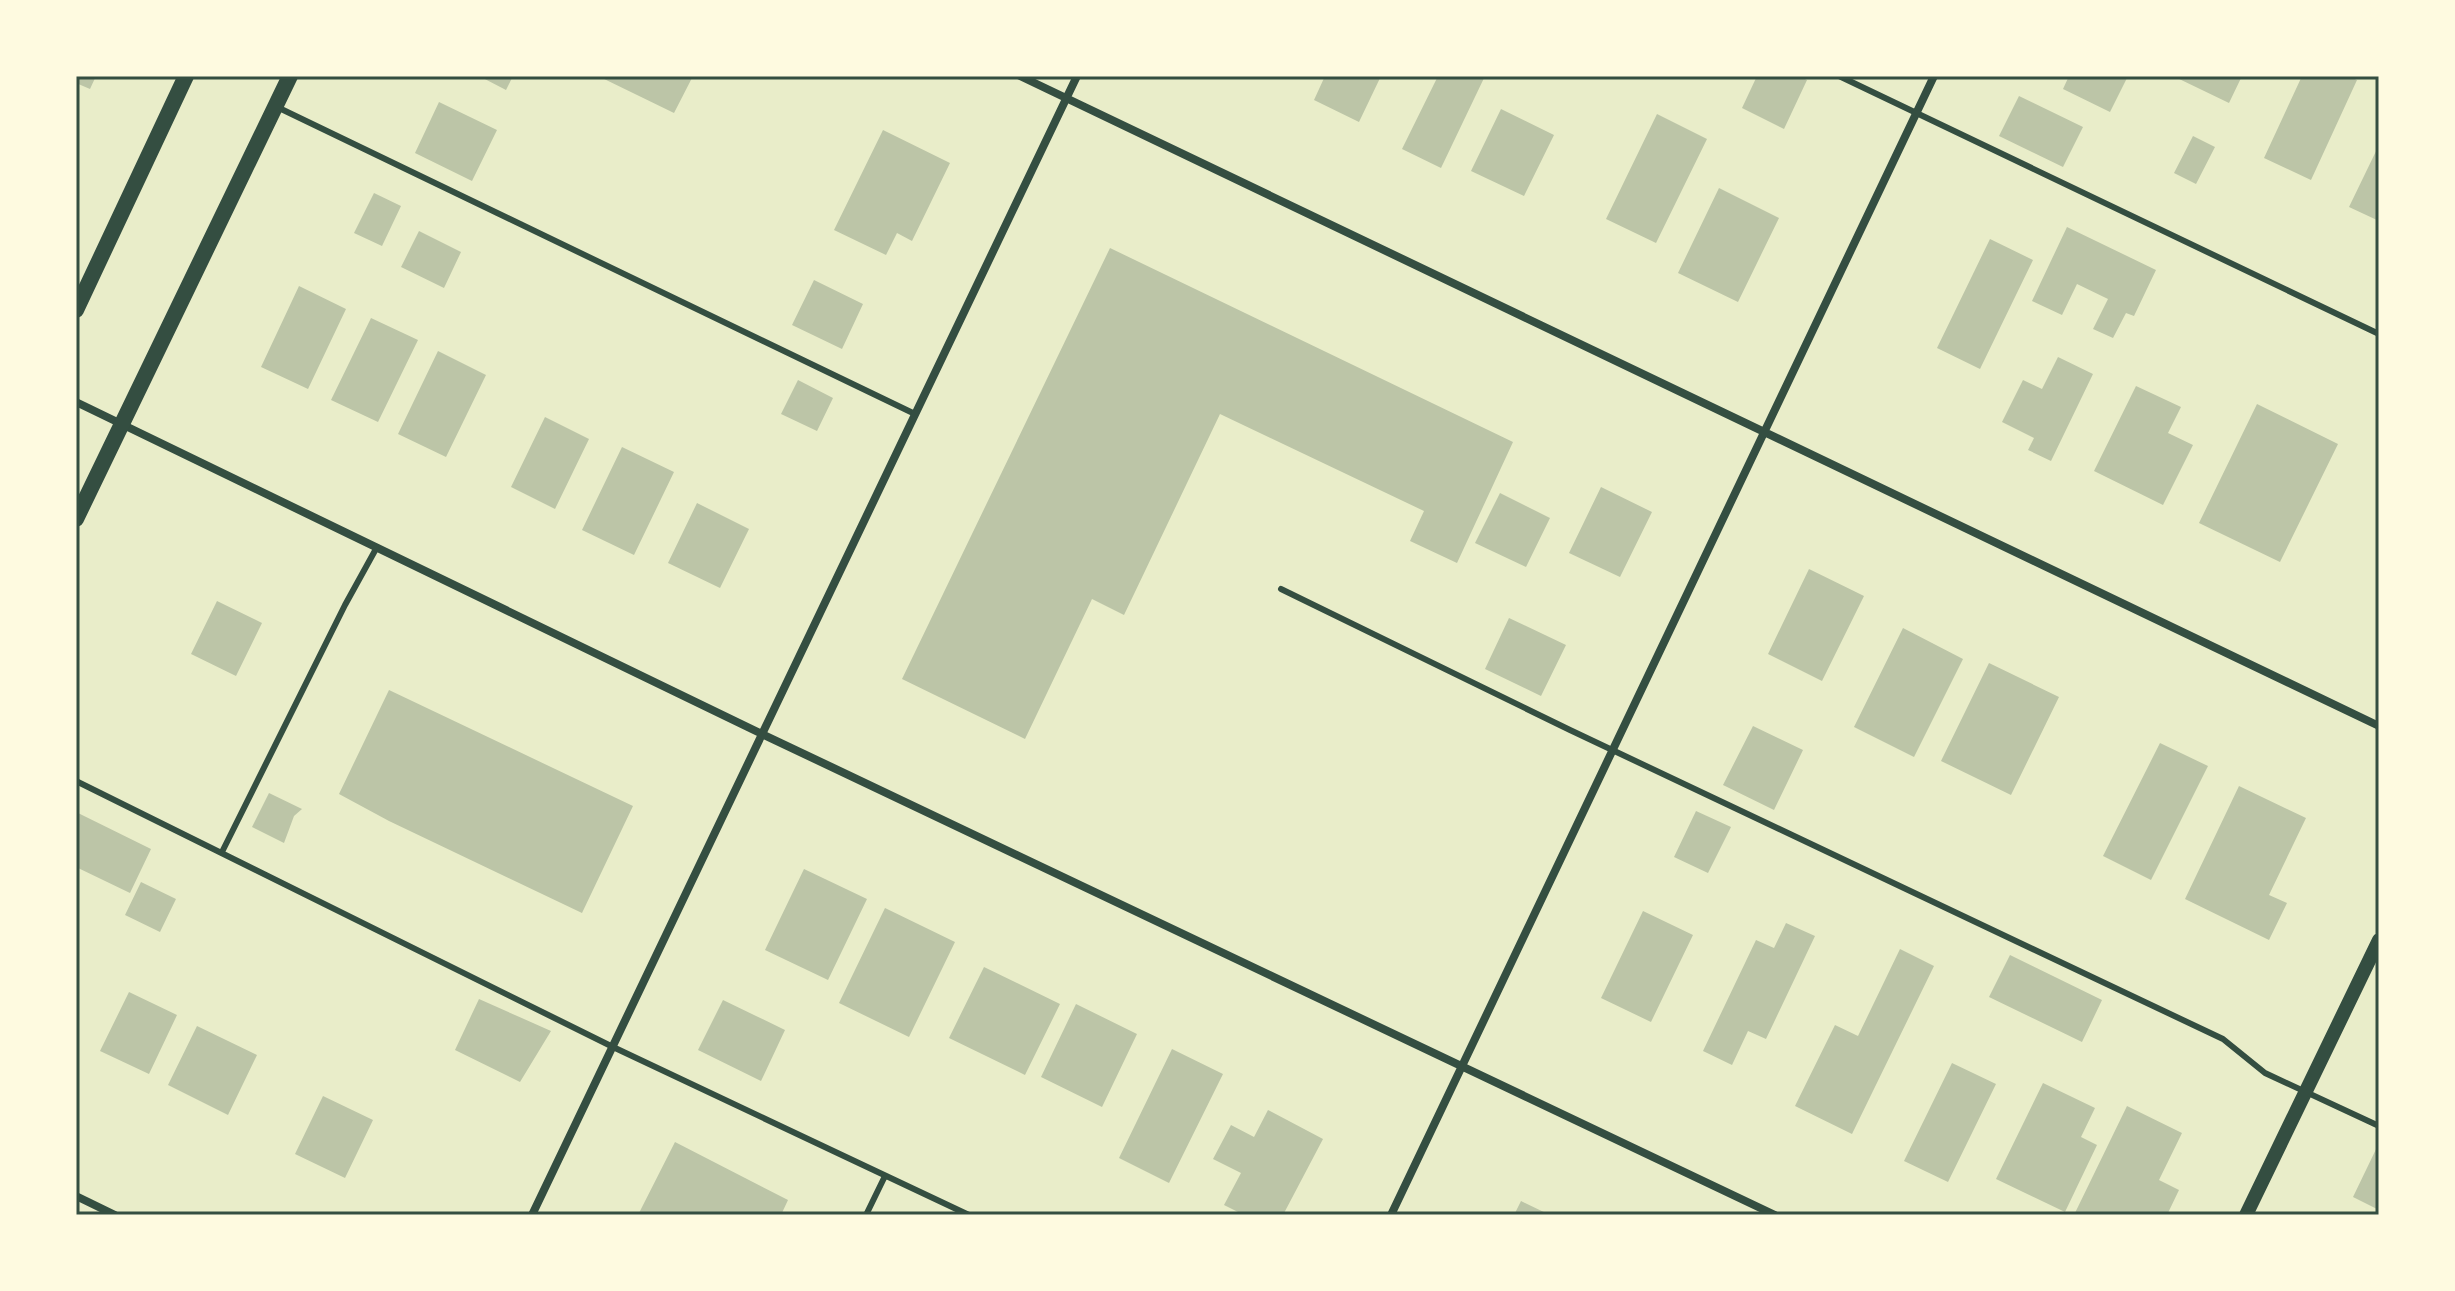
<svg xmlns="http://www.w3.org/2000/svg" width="2455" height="1291" viewBox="0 0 2455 1291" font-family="'Source Serif 4',serif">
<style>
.building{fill:#bcc5a7}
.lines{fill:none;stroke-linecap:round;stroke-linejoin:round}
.service{stroke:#344e41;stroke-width:6}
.minor{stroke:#344e41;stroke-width:8}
.tertiary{stroke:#344e41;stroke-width:14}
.secondary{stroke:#344e41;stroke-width:16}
.neatline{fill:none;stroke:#344e41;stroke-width:3}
</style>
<rect width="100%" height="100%" fill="#e9edc9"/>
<!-- building -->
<path class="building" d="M76,76H96L90,89L76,83Z
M479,76H513L506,90Z
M598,76H693L674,113Z
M1325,76H1381L1359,122L1314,100Z
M1438,76H1485L1441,168L1402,149Z
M1757,76H1799L1807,80L1784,129L1742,108Z
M2069,76H2128L2110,112L2063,89Z
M2173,76H2242L2229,103Z
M2302,76H2348L2357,80L2311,180L2264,158Z
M2019,96L2083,127L2063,167L1999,136Z
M439,102L497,130L472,181L415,153Z
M1501,109L1554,135L1524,196L1471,171Z
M1657,114L1707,139L1656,243L1606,219Z
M883,130L950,163L912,241L897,233L886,255L834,230Z
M2193,136L2215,147L2196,184L2174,173Z
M2379,145V221L2349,207Z
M1719,188L1779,218L1738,302L1678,273Z
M374,193L401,206L382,246L354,233Z
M2067,227L2156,270L2134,316L2126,313L2113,338L2093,329L2108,299L2077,284L2062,315L2032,301Z
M419,231L461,252L444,288L401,267Z
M1990,239L2033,260L1980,369L1937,348Z
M1110,248L1513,442L1457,563L1410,541L1424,511L1220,414L1124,615L1092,599L1025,739L902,679Z
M814,280L863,304L842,349L792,325Z
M299,286L346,309L308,389L261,367Z
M371,318L418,340L378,422L331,400Z
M438,351L486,375L446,457L398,434Z
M2058,357L2093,374L2051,461L2028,450L2034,438L2002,422L2023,380L2042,389Z
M798,380L833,398L817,431L781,414Z
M2136,386L2181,407L2168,433L2193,445L2163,505L2094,471Z
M2257,404L2338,444L2280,562L2199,523Z
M545,417L589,439L555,509L511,487Z
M622,447L674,472L634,555L582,530Z
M1601,487L1652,512L1620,577L1569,553Z
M1500,493L1550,518L1526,567L1475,543Z
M697,503L749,529L720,588L668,563Z
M1809,569L1864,596L1822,681L1768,654Z
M217,601L262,623L236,676L191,654Z
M1509,618L1566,645L1541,696L1485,669Z
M1903,628L1963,659L1914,757L1854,727Z
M1989,663L2059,697L2011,795L1941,761Z
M389,690L633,806L582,913L389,821L339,794Z
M1753,726L1803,750L1774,810L1723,785Z
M2160,743L2208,766L2151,880L2103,856Z
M2239,786L2306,818L2269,895L2287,903L2269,940L2185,899Z
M269,793L302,809L294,816L284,843L252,827Z
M1696,811L1731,827L1708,873L1674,857Z
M76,812L151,849L130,893L76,867Z
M804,869L867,899L828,980L765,950Z
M141,882L176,899L160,932L125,915Z
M885,908L955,942L909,1037L839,1003Z
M1643,911L1693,935L1651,1022L1601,998Z
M1786,923L1815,936L1766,1039L1748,1031L1732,1065L1703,1051L1756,940L1774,948Z
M1900,949L1934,966L1852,1134L1795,1106L1835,1025L1858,1036Z
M2010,955L2102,1000L2082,1042L1989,997Z
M984,967L1060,1004L1025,1075L949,1038Z
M129,992L177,1015L149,1074L100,1051Z
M479,999L551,1031L520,1082L455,1050Z
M723,1000L785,1030L761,1081L698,1050Z
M1076,1004L1137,1034L1102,1107L1041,1077Z
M197,1026L257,1055L228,1115L168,1085Z
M1172,1049L1223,1074L1169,1183L1119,1158Z
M1952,1063L1996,1084L1948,1182L1904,1161Z
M2043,1083L2095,1108L2081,1137L2097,1145L2065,1212L1996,1179Z
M323,1096L373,1120L345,1178L295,1154Z
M2127,1106L2182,1133L2159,1180L2179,1190L2167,1215H2074Z
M1268,1110L1323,1139L1283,1215H1244L1224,1205L1241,1173L1213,1159L1231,1125L1254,1137Z
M675,1142L788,1200L781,1215H638Z
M2379,1143V1210L2353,1197Z
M1521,1201L1550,1215H1514Z"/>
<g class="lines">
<!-- service -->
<path class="service" d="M1839,76L2379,334
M277,107L915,414
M1281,589L1570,730L2223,1039L2265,1073L2379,1126
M76,781L613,1047L969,1215
M222,852L345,605L377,547
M866,1215L885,1176"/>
<!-- minor -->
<path class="minor" d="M1020,76L2379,726
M76,402L762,734L1775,1215
M76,1196L115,1215
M532,1215L1077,76
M1391,1215L1934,76"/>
<!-- tertiary -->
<path class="tertiary" d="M2246,1215L2379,940"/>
<!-- secondary -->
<path class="secondary" d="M76,310L186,76
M76,519L290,76"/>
</g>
<!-- border -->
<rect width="2455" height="1291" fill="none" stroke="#fefae0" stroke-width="156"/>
<rect x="78" y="78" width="2299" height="1135" class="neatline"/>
</svg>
